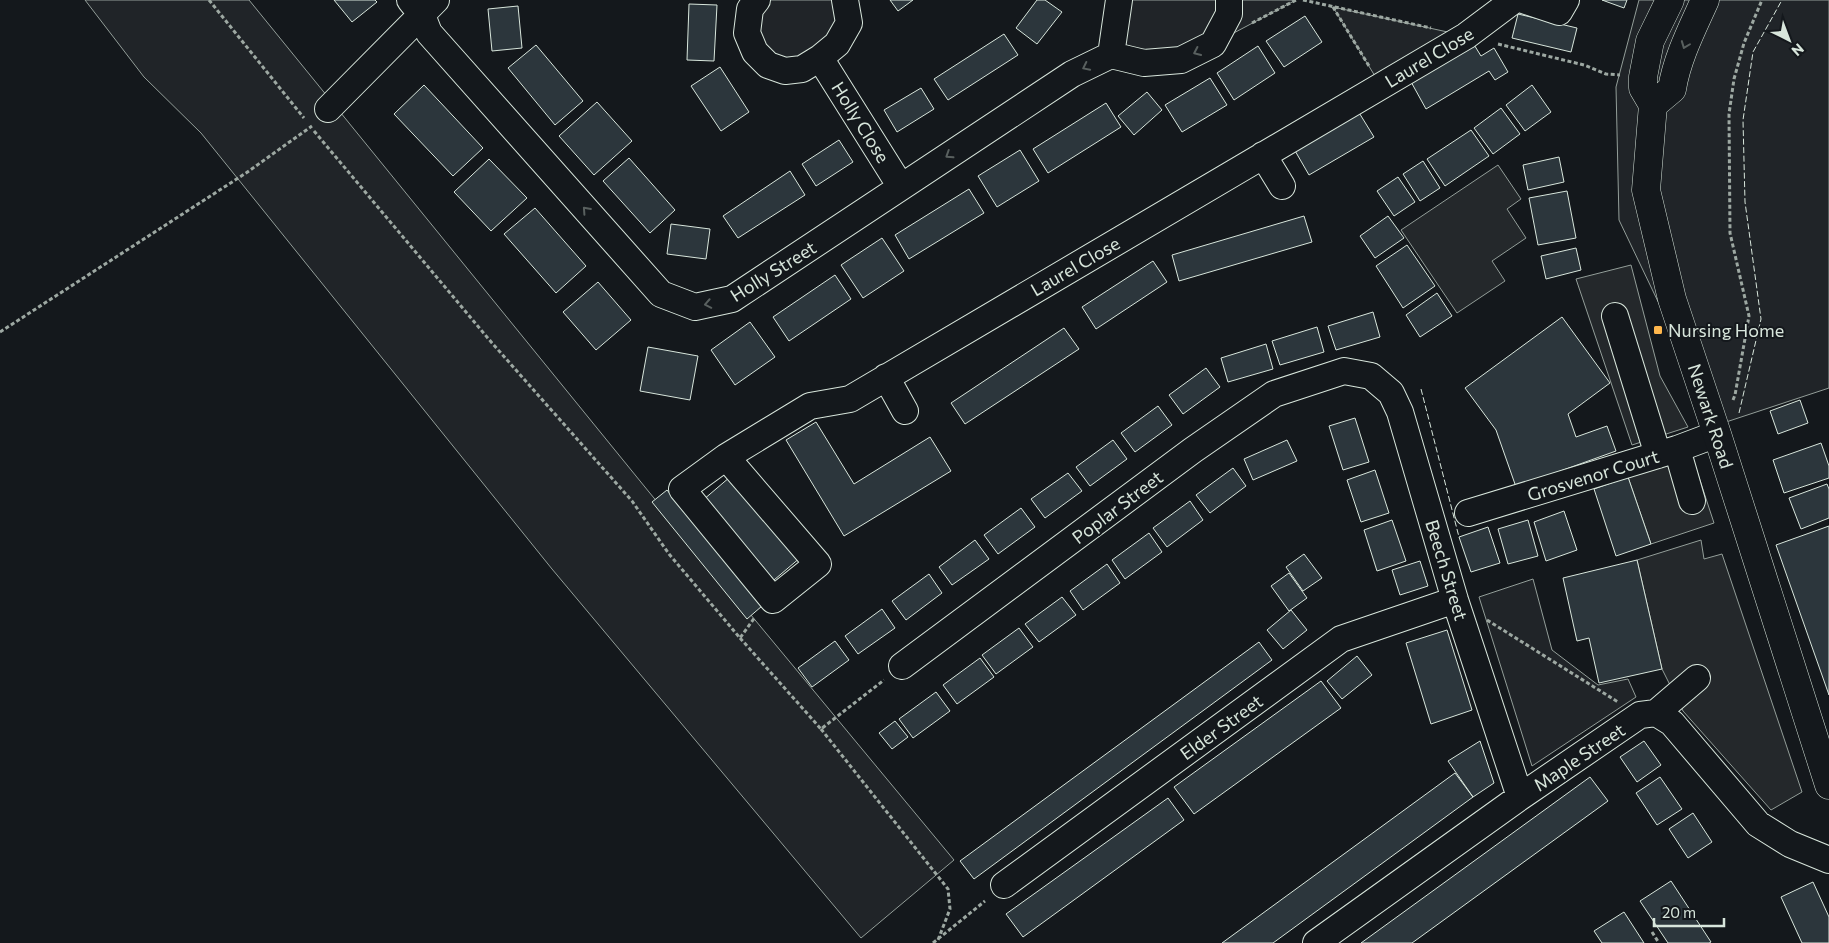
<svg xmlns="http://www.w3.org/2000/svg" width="1829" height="943" viewBox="0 0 1829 943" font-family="Commissioner,sans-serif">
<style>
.green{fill:#202428;stroke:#939e99}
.parking{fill:#24282b;stroke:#939e99}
.building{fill:#2c363c;stroke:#d8e6dc}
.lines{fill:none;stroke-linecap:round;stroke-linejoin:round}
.minor-casing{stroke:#d8e6dc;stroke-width:28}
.major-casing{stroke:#d8e6dc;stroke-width:29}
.path{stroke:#9da8a2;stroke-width:3;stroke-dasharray:4 2.5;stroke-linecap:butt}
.minor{stroke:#14181c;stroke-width:26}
.major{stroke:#14181c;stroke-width:28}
.fence{stroke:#d8e6dc;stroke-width:1;stroke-dasharray:6 2.5;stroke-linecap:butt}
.oneway{stroke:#59605f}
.poi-dot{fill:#ffb74d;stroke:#14181c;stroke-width:2}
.labels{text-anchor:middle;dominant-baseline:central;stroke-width:4;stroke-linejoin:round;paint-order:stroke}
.street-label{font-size:18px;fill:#d8e6dc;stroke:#14181c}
.poi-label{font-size:18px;fill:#d8e6dc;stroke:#14181c;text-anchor:start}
</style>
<rect width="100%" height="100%" fill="#14181c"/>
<!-- green -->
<path class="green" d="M85,0H249L649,492L954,860L861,938L552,569L201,133L144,77Z
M757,0H845L820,58L768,65L750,9Z
M1119,0H1296L1213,44L1111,55Z
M1639,0H1829V388L1717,425L1619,220L1616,87Z
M1333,7L1466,36L1381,86Z
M1533,579L1552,650L1598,685L1628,679L1636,697L1532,766L1479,597Z"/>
<!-- parking -->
<path class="parking" d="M1498,165L1521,199L1507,209L1526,238L1492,261L1505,281L1457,313L1401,230Z
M1631,265L1660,376L1688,427L1632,445L1576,279Z
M1692,456L1714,523L1651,544L1628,477Z
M1701,540L1704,559L1722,554L1802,792L1771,810L1683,711L1662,669L1637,560Z"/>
<!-- building -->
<path class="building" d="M334,0H375L377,2L352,22Z
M890,0H913L898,11Z
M1037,0H1045L1062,12L1037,44L1016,28Z
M1602,0H1627L1624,8Z
M689,4L717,5L714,61L687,60Z
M518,6L522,48L492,51L488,9Z
M1518,14L1577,28L1571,52L1512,38Z
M1305,16L1322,42L1284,67L1266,41Z
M1004,34L1018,55L948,100L934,79Z
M1473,43L1481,56L1494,48L1508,72L1495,80L1489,71L1426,109L1410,80Z
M536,45L583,101L555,125L508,68Z
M1258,46L1275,73L1234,100L1217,73Z
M720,67L749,112L721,131L691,86Z
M1210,78L1227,105L1182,132L1165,105Z
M424,85L483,148L453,176L394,114Z
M1532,85L1551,112L1525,131L1506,105Z
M921,88L934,109L897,132L884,110Z
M1147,92L1162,110L1134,135L1118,116Z
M597,102L632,141L594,175L559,136Z
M1106,103L1121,127L1048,173L1033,149Z
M1501,108L1520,134L1493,154L1474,128Z
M1358,111L1374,137L1309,175L1294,149Z
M1471,130L1489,156L1445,186L1427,159Z
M839,140L853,162L816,186L802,164Z
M1020,150L1039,181L997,207L978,176Z
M1559,157L1564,182L1528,190L1523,165Z
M629,158L675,210L650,233L603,181Z
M489,159L527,198L491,231L454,192Z
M1423,161L1440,188L1420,201L1403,174Z
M790,171L805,195L738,238L723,216Z
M1398,177L1415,202L1394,216L1377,191Z
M969,189L984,213L909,259L895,235Z
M1567,191L1576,238L1538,245L1529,198Z
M535,208L586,266L556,293L504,234Z
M1304,216L1312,242L1179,281L1172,255Z
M1388,216L1404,238L1375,258L1360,236Z
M671,224L710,229L706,259L667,254Z
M882,238L904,271L863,298L841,265Z
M1407,245L1435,286L1403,308L1376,266Z
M1576,248L1581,270L1546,279L1541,256Z
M1153,261L1167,282L1096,329L1082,307Z
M835,275L851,299L789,341L773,317Z
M598,282L631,320L596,350L563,312Z
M1437,293L1452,316L1420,337L1406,315Z
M1373,312L1380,337L1336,350L1328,326Z
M1562,317L1610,383L1568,414L1576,437L1607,426L1616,451L1516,487L1496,430L1465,388Z
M750,322L775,357L735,385L711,350Z
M1317,327L1324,352L1280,365L1272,341Z
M1064,328L1079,349L965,424L951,403Z
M1266,344L1273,369L1228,382L1221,358Z
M648,347L698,356L690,400L640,391Z
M1206,368L1220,387L1183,414L1169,395Z
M1800,400L1808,423L1778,434L1770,411Z
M1158,406L1172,425L1135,452L1121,433Z
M1355,418L1369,462L1343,470L1329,426Z
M816,422L854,484L930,437L951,471L844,536L786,440Z
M1113,440L1127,459L1090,486L1076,467Z
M1287,440L1297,461L1253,480L1244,459Z
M1821,443L1829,466V478L1784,493L1773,460Z
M1233,468L1246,486L1210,513L1196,495Z
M1375,470L1389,513L1361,522L1347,480Z
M1068,473L1082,491L1045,518L1031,499Z
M730,477L801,557L774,580L703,500Z
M1628,477L1651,544L1616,556L1594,489Z
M1827,484L1829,489V518L1801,529L1789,498Z
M667,490L762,606L747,619L652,502Z
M1190,501L1203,520L1167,547L1153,528Z
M1021,508L1035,527L998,554L984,535Z
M1564,511L1577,550L1546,561L1534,522Z
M1392,520L1406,561L1377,571L1364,530Z
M1528,520L1538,556L1508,564L1498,529Z
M1829,526V695L1776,545Z
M1488,527L1500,563L1471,572L1459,537Z
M1149,533L1162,552L1125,579L1112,560Z
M975,540L989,559L952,585L939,567Z
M1304,554L1322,578L1303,591L1286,567Z
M1637,560L1662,669L1599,683L1589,638L1577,641L1563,578Z
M1420,561L1428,586L1400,595L1392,570Z
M1107,564L1120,583L1083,610L1070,591Z
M1289,573L1307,598L1289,611L1271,586Z
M929,574L942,593L906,620L892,601Z
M1062,597L1076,615L1039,642L1025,624Z
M882,609L895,628L858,654L845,636Z
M1291,610L1307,630L1283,649L1267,630Z
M1019,628L1033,647L996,674L982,655Z
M1447,630L1472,710L1431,724L1406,643Z
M835,641L849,660L812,687L798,668Z
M1259,642L1272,660L974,879L960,861Z
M1357,656L1372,675L1342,699L1327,681Z
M980,658L994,677L957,704L943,685Z
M1321,681L1341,708L1194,814L1174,787Z
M936,692L950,711L913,738L899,719Z
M895,721L908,737L892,749L879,733Z
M1480,741L1494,783L1473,797L1448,761Z
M1644,741L1661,765L1637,782L1620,757Z
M1455,773L1473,797L1273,943H1222Z
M1590,777L1608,801L1412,943H1361Z
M1660,777L1682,809L1657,825L1636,793Z
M1168,798L1184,820L1023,937L1006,914Z
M1693,813L1712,842L1688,858L1669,829Z
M1671,881L1711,942L1709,943H1668L1640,901Z
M1813,882L1829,917V943H1802L1781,897Z
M1624,912L1644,943H1602L1594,931Z"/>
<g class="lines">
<!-- minor casing -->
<g class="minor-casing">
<path id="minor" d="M410,0L422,15L429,33L661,294L695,307L732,299L1072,74L1111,55L1119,0
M757,0L750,9L747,33L755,52L768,65L785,71L802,69L820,58L837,44L849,23L845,0
M1523,0L1559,12L1566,0
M1111,55L1144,63L1181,60L1213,44L1229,14V0
M820,58L901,187
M328,109L436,0
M1263,155L1282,186
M1615,316L1658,455
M886,377L905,411
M1677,449L1692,501
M726,457L682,489L773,600L818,564L726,457L810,406L850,399L1466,36L1514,0
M1468,513L1677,449L1717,434
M902,666L1193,450L1274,394L1344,371L1371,376L1391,393L1400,412L1455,600L1520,797
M1656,713L1697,678
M1004,885L1341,639L1455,600
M1316,943L1520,797L1640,715L1656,713L1672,723L1758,824L1790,844L1829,860"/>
</g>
<!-- major casing -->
<g class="major-casing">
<path id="major" d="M1670,0L1650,41L1643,77V88L1653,105L1646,190L1672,299L1717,434L1829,785
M1653,105L1672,89C1677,58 1692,29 1705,0"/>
</g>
<!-- path -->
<path class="path" d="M209,0L304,118
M1303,0L1431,28
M1333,7L1369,66
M1252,23L1296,0
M1498,44L1584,65L1606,74L1620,75
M314,131L492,343L632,501L669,554L740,638L755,617
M0,332L246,173L312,126
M1733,400L1735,395L1749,316L1730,233L1729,114L1734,79L1744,43L1762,0
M1487,620L1618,702
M740,638L821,729L884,680
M821,729L948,889L950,909L938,940
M1652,932L1659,943
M933,943L985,901"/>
<!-- minor -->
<use href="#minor" class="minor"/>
<!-- major -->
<use href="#major" class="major"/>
<!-- fence -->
<path class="fence" d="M1421,389L1459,537
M1739,413L1761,319L1745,202L1743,120L1753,52L1782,0"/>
</g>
<!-- one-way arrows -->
<defs><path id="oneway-chevron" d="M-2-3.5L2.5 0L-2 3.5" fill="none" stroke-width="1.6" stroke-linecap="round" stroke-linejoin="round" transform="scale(1.25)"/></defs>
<g class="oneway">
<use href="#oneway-chevron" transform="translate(1685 45) rotate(111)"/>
<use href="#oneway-chevron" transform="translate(1197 52) rotate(155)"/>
<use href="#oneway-chevron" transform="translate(1086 67) rotate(154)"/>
<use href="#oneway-chevron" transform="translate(949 155) rotate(147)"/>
<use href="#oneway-chevron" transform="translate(586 210) rotate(-132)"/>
<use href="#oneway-chevron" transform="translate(708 304) rotate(169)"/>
</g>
<!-- markers -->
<rect class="poi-dot" x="1653" y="325" width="10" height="10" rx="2.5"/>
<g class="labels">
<!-- street labels -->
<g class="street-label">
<text transform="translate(1429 57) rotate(-31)">Laurel Close</text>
<text transform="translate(861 122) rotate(58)">Holly Close</text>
<text transform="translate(1075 266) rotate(-30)">Laurel Close</text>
<text transform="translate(773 271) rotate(-32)">Holly Street</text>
<text transform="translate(1711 416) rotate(72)">Newark Road</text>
<text transform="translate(1593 475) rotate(-17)">Grosvenor Court</text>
<text transform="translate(1117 507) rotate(-37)">Poplar Street</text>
<text transform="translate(1447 570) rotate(73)">Beech Street</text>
<text transform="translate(1221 727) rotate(-36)">Elder Street</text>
<text transform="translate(1579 757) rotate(-34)">Maple Street</text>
</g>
<!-- poi labels -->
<g class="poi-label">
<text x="1668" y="330">Nursing Home</text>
</g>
</g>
<!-- north arrow -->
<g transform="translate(1789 40) rotate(138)" stroke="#14181c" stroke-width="4" paint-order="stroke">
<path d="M0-4L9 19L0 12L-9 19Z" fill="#d8e6dc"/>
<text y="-8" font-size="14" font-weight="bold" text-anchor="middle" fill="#d8e6dc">N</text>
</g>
<!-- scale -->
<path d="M1654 918v8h70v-8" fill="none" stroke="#d8e6dc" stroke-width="2.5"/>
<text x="1662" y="918" font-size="15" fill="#d8e6dc" stroke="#14181c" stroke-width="4" paint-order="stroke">20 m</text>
</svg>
